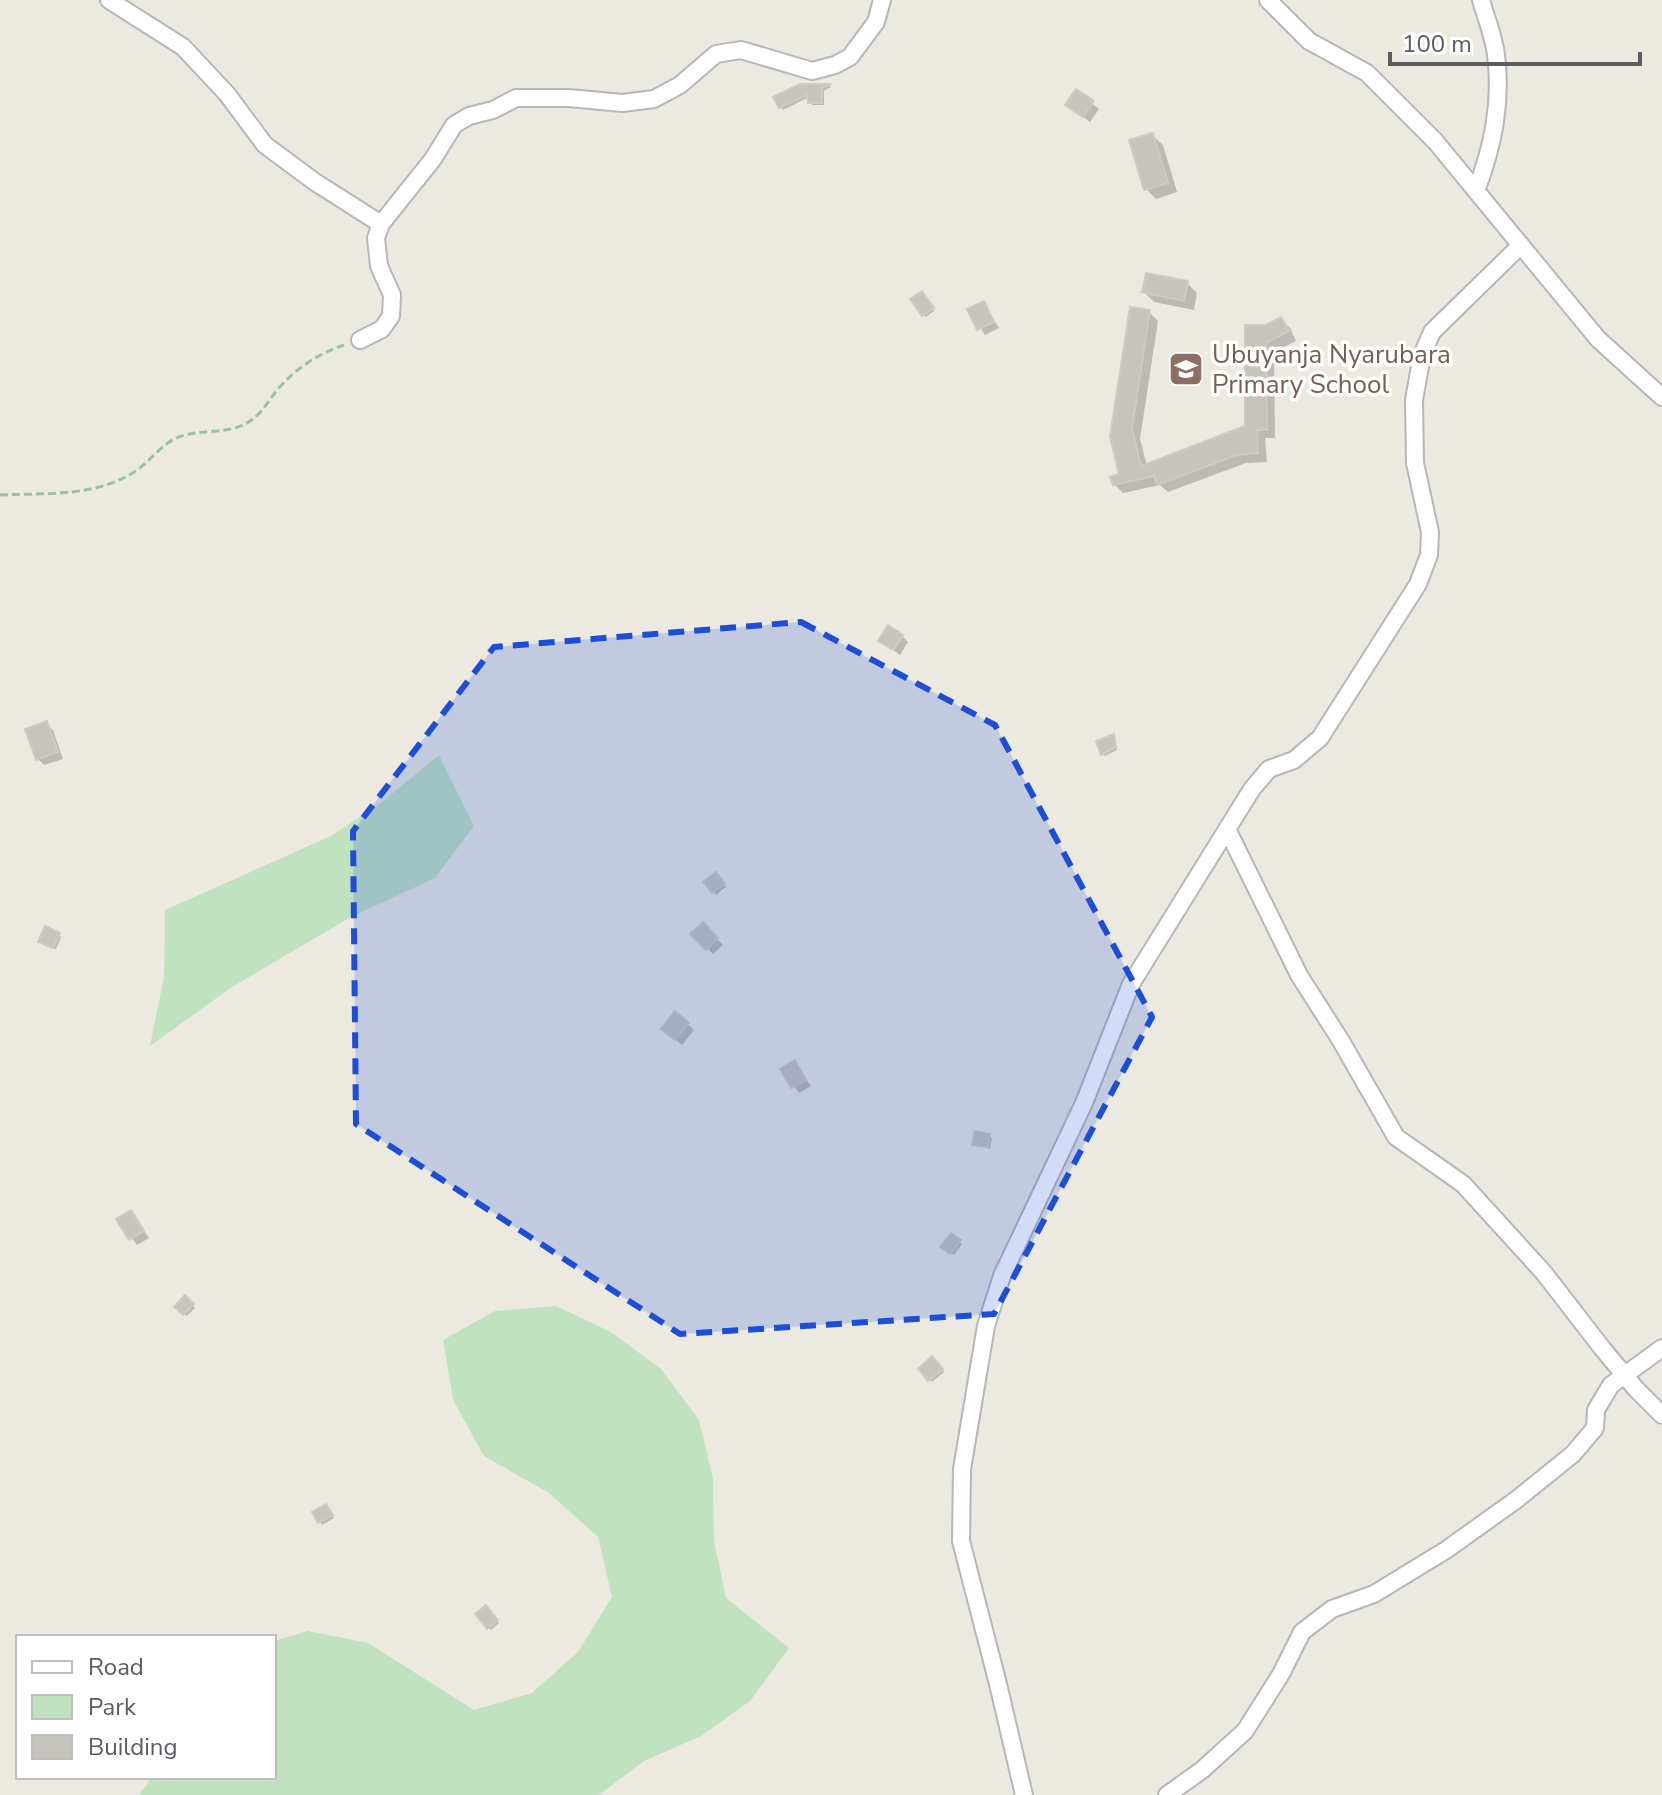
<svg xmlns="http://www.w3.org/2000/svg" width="1662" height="1795" viewBox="0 0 1662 1795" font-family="'Nunito Sans',sans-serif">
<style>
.green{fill:#c0e2bf}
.shadow{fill:#0003}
.building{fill:#c7c4be;stroke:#d0cac0;stroke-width:2}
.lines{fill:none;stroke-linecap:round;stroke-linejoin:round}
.minor-casing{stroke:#b4b7bb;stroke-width:20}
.path{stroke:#99c2a2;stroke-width:3;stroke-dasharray:8 4;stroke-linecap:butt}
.minor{stroke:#fff;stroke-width:16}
.marked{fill:#1d4ed8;fill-opacity:0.2;stroke:#1d4ed8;stroke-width:6;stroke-dasharray:16 10;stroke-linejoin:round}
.labels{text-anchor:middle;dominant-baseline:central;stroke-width:7;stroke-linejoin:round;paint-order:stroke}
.education-label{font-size:26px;fill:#785e54;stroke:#fff;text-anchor:start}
</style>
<rect width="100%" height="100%" fill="#ece9e1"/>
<!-- green -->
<path class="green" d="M439,755L474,826L435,878L351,917L232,987L150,1046L164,977L165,910L331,836L382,802Z
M556,1306L611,1332L661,1369L699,1420L713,1479L714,1541L726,1598L789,1648L750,1701L701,1736L644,1761L599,1795H139L152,1777H274V1641L308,1631L368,1643L474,1710L532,1693L578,1652L612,1597L598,1537L549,1493L484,1456L453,1400L443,1340L495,1311Z"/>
<!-- shadow -->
<path class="shadow" d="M800,86H830L831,87L824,91V105H812L809,97L783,110L776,98Z
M1077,92L1099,109L1090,122L1068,105Z
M1153,136L1163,145L1177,192L1156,199L1146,189Z
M1187,283L1197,293L1194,310L1154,302L1144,292Z
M924,296L934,311L926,317L924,315Z
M983,303L999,328L985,335L969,310Z
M1149,312L1158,321L1140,439L1147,466L1247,427L1266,327L1281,319L1290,328L1296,341L1274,352L1275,438H1265L1267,462L1246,463L1168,492L1160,485L1123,493L1114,484L1121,475Z
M902,636L908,642L900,655L881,641Z
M46,724L53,730L63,759L44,765L38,759Z
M1113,736L1117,750L1105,756L1103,753Z
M715,875L726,887L716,895L706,882Z
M703,925L723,945L713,954L693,934Z
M58,934L61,937L56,949L43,944Z
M688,1024L694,1030L682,1045L669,1035Z
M794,1063L811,1086L799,1093L783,1070Z
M989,1135L992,1138L990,1149L974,1144Z
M130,1212L149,1238L137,1245L118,1220Z
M951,1236L962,1244L954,1255L943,1246Z
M185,1298L195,1308L187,1316L176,1306Z
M932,1359L944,1372L932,1382L921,1369Z
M328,1509L334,1518L322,1525L315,1513Z
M486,1608L499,1623L491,1630L478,1614Z"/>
<!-- building -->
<path class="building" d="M800,84H831L822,88V103H808L807,95L779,108L773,97Z
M1076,89L1094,101L1083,117L1065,105Z
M1153,133L1168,183L1144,190L1129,140Z
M1146,273L1188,281L1184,301L1142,292Z
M922,291L934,308L922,316L910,299Z
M984,301L994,322L977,330L967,309Z
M1130,307L1150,310L1132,428L1141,466L1245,426V325H1266L1281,317L1289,331L1266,343L1267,430H1257L1258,453L1237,455L1157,485L1154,476L1113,485L1110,477L1119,474L1110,437Z
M888,625L903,635L893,650L878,641Z
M47,721L58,752L36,760L25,729Z
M1114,734L1116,747L1101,755L1096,741Z
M716,872L725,884L712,893L703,882Z
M703,922L718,938L706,950L690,934Z
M45,926L60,933L53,948L38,942Z
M675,1011L689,1023L675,1040L661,1029Z
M795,1060L806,1080L791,1088L780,1069Z
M975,1131L990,1134L988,1147L972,1145Z
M131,1210L144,1231L129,1240L116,1219Z
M951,1233L961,1240L950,1254L940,1247Z
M185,1295L194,1304L183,1315L174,1307Z
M932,1356L943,1369L928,1381L918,1369Z
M326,1504L333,1515L318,1523L312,1512Z
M486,1605L498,1620L487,1629L475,1614Z"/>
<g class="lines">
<!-- minor casing -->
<g class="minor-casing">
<path id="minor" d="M109,0L183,47L227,94L265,145L315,182L381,224
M1268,0L1309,41L1367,73L1435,141L1598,339L1662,397
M1476,191C1493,146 1502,103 1496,55C1494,37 1486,18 1481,0
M360,340L382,329L391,316L392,295L379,266L376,238L381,224L433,159L454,125L469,116L493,110L516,98H569L622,103L654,99L680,85L716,54L741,50L812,71L835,65L850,57L876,22L882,0
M1227,829L1299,975L1341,1041L1396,1137L1463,1184L1544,1273L1602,1348L1636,1389L1662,1415
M1024,1795L998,1684L961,1541L962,1469L986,1326L1002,1276L1084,1103L1131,984L1252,789L1269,769L1294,760L1320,738L1418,584L1429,555L1430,532L1415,463L1414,400L1422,355L1432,332L1521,245
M1167,1795L1202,1770L1245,1731L1281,1674L1302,1632L1332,1609L1374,1594L1446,1550L1516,1500L1573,1454L1595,1428L1596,1410L1611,1385L1662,1348"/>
</g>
<!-- path -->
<path class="path" d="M0,495C44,493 92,497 131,474C147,465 158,448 174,439C196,428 224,435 245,424C261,416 268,401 278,389C296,368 318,354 344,345"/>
<!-- minor -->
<use href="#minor" class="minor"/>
</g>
<!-- marked area -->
<path class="marked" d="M801,622L995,725L1152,1017L994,1314L680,1334L356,1124L353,831L494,647Z"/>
<!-- icons -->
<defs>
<g id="school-square" transform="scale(1.8)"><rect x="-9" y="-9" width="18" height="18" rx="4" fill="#8d6e63" stroke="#fff"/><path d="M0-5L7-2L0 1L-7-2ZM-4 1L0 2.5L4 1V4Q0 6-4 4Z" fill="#fff"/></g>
</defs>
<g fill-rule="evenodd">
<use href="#school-square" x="1186" y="369"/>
</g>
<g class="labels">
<!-- education labels -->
<g class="education-label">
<text x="1212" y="354">Ubuyanja Nyarubara<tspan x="1212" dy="30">Primary School</tspan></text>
</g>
</g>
<!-- legend -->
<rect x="16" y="1635" width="260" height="144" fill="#ffffff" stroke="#bdbec0" stroke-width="2"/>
<rect x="32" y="1661" width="40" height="12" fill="#ffffff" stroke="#bdbec0" stroke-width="2"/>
<text x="88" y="1675" font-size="24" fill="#5a5d61">Road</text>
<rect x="32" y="1695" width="40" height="24" fill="#c0e2bf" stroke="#bdbec0" stroke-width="2"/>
<text x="88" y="1715" font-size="24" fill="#5a5d61">Park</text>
<rect x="32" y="1735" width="40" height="24" fill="#c7c4be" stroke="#bdbec0" stroke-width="2"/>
<text x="88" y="1755" font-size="24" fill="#5a5d61">Building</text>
<!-- scale -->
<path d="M1390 52v12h250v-12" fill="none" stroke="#5a5d61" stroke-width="4"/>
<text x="1402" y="52" font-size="24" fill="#5a5d61" stroke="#ffffff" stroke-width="6" paint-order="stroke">100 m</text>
</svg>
